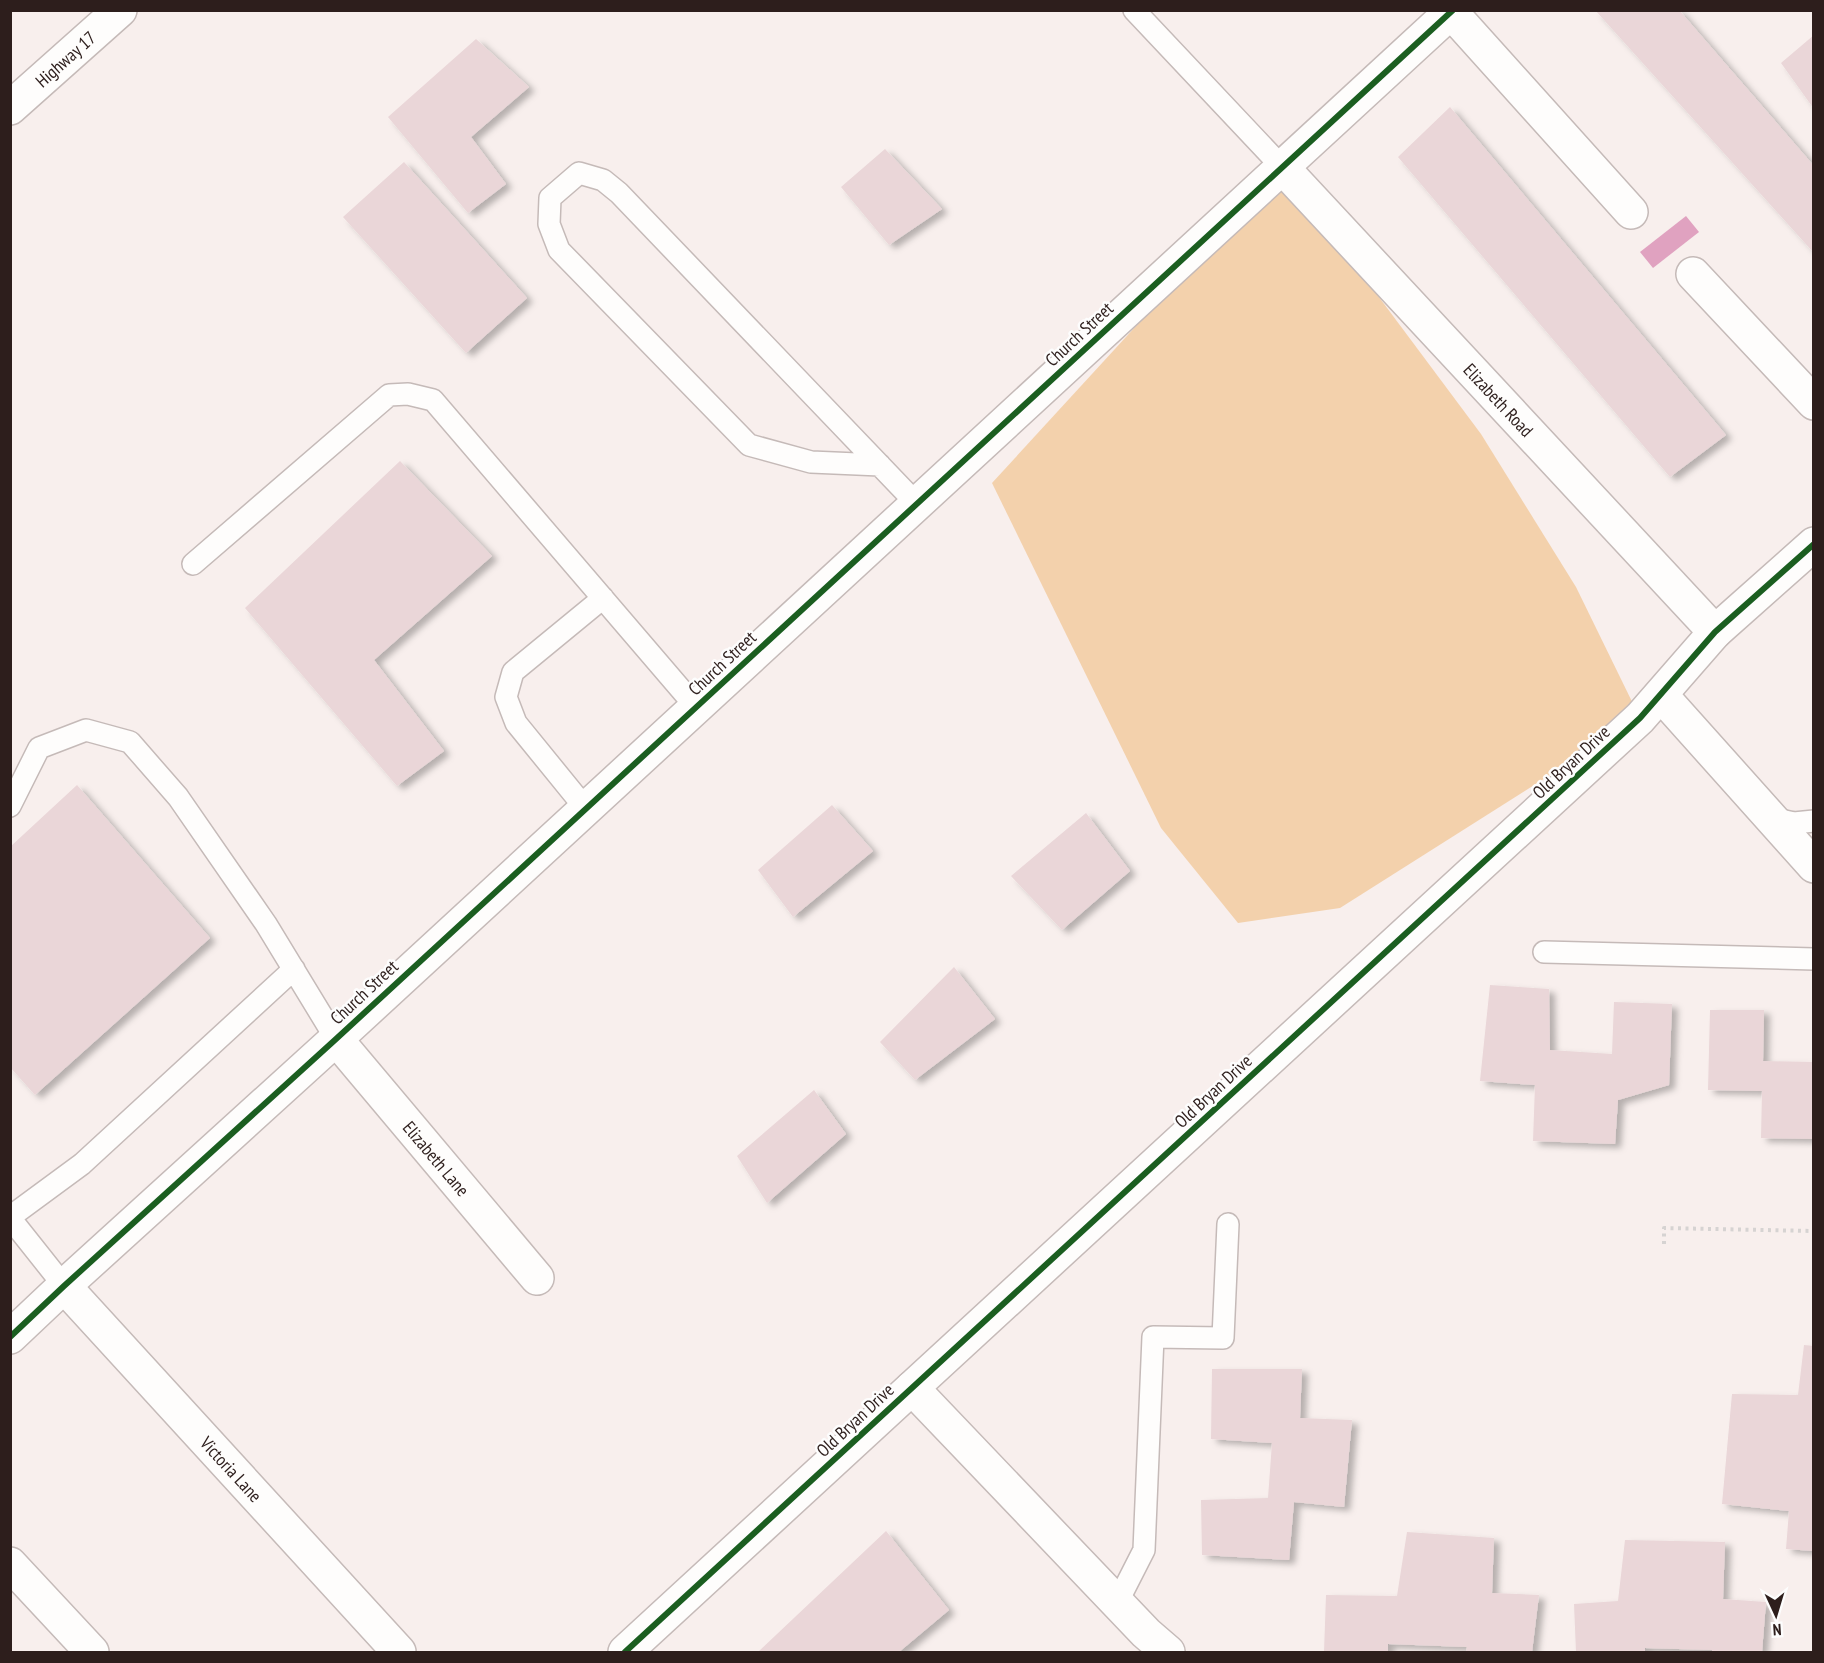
<svg xmlns="http://www.w3.org/2000/svg" width="1824" height="1663" viewBox="0 0 1824 1663" font-family="'PT Sans Narrow',sans-serif">
<style>
.green{fill:#f3d1ac}
.water{fill:#e0a2c0}
.building{fill:#ead6d8;filter:url(#shadow)}
.lines{fill:none;stroke-linecap:round;stroke-linejoin:round}
.service-casing{stroke:#c5bab8;stroke-width:24}
.minor-casing{stroke:#c5bab8;stroke-width:36}
.trunk-casing{stroke:#c5bab8;stroke-width:36}
.path{stroke:#d6d3d2;stroke-width:4;stroke-dasharray:3 4.5;stroke-linecap:butt}
.service{stroke:#fefdfc;stroke-width:21}
.minor{stroke:#fefdfc;stroke-width:33}
.trunk{stroke:#fefdfc;stroke-width:33}
.cycleway-casing{stroke:#fdfdfd;stroke-width:10}
.cycleway{stroke:#1b5e20;stroke-width:6}
.labels{text-anchor:middle;dominant-baseline:central;stroke-width:5;stroke-linejoin:round;paint-order:stroke}
.street-label{font-size:18px;fill:#2d1e1c;stroke:#fdfdfd}
</style>
<defs>
<filter id="shadow"><feDropShadow dx="6" dy="4" stdDeviation="3" flood-color="#0004"/></filter>
</defs>
<rect width="100%" height="100%" fill="#f8efed"/>
<!-- green -->
<path class="green" d="M1282,167L1481,434L1576,587L1640,718L1340,908L1238,923L1161,828L992,483Z"/>
<!-- water -->
<path class="water" d="M1686,216L1699,232L1653,268L1640,252Z"/>
<!-- building -->
<path class="building" d="M1595,10H1679L1814,166V253Z
M1814,35V109L1781,63Z
M476,39L529,87L471,137L506,184L468,213L388,117Z
M1450,107L1726,435L1670,477L1398,157Z
M885,149L942,209L889,245L841,187Z
M404,162L527,298L466,353L343,217Z
M400,461L492,556L374,660L444,751L397,786L245,608Z
M77,785L210,938L35,1095L10,1067V847Z
M832,805L873,851L793,917L758,870Z
M1086,813L1130,871L1062,930L1011,876Z
M954,967L995,1019L915,1080L880,1042Z
M1490,985L1549,989L1550,1050L1612,1054L1614,1002L1672,1004L1669,1085L1618,1100L1615,1144L1533,1141L1535,1085L1480,1081Z
M1710,1010H1764L1763,1061L1814,1062V1139L1761,1138L1762,1091L1708,1090Z
M814,1090L846,1134L767,1203L737,1156Z
M1804,1345L1814,1346V1551L1786,1549L1789,1511L1722,1504L1732,1394L1798,1395Z
M1212,1369H1302L1300,1418L1352,1420L1344,1507L1294,1502L1289,1560L1202,1555L1201,1500L1268,1498L1272,1443L1211,1439Z
M886,1531L949,1610L899,1652H758Z
M1407,1532L1494,1538L1492,1593L1539,1595L1532,1652H1466L1467,1647L1388,1644V1652H1324L1326,1595L1397,1596Z
M1625,1540L1725,1542L1723,1599L1766,1602L1762,1652H1712V1650L1645,1648V1652H1576L1574,1604L1618,1601Z"/>
<g class="lines">
<!-- service casing -->
<g class="service-casing">
<path id="service" d="M1134,10L1282,167
M880,465L811,462L749,445L559,250L549,224L550,198L579,173L603,180L619,193L917,504
M193,564L389,395L408,394L433,400L696,707
M10,806L39,748L86,730L130,742L178,797L266,924L336,1039
M586,809L516,723L506,697L513,672L603,598
M1771,818L1794,823L1814,821
M1544,952L1814,959
M10,1217L82,1164L294,969
M10,1218L64,1286
M1117,1603L1144,1550L1153,1337L1223,1338L1228,1224"/>
</g>
<!-- minor casing -->
<g class="minor-casing">
<g id="minor">
<path d="M1451,12L1631,212"/>
<path id="s1" d="M1282,167L1715,632"/>
<path d="M1693,274L1814,403"/>
<path d="M1661,695L1814,866"/>
<path id="s2" d="M336,1039L537,1278"/>
<path id="s3" d="M64,1286L399,1652"/>
<path d="M10,1337L64,1286L336,1039L1453,10"/>
<path d="M912,1388L1146,1633L1168,1652"/>
<path d="M10,1564L92,1652"/>
<path d="M625,1652L1640,718L1715,632L1814,544"/>
</g>
</g>
<!-- trunk casing -->
<g class="trunk-casing">
<g id="trunk">
<path id="s4" d="M10,108L120,10"/>
</g>
</g>
<!-- path -->
<path class="path" d="M1664,1244V1228L1814,1231"/>
<!-- service -->
<use href="#service" class="service"/>
<!-- minor -->
<use href="#minor" class="minor"/>
<!-- trunk -->
<use href="#trunk" class="trunk"/>
<!-- cycleway casing -->
<g class="cycleway-casing">
<path id="cycleway" d="M10,1337L64,1286L336,1039L1453,10
M625,1652L1640,718L1715,632L1814,544"/>
</g>
<!-- cycleway -->
<use href="#cycleway" class="cycleway"/>
</g>
<g class="labels">
<!-- street labels -->
<g class="street-label">
<text stroke="none"><textPath href="#s4" startOffset="74">Highway 17</textPath></text>
<text transform="translate(1079 334) rotate(-43)">Church Street</text>
<text stroke="none"><textPath href="#s1" startOffset="318">Elizabeth Road</textPath></text>
<text transform="translate(722 663) rotate(-43)">Church Street</text>
<text transform="translate(1571 762) rotate(-43)">Old Bryan Drive</text>
<text transform="translate(364 992) rotate(-43)">Church Street</text>
<text transform="translate(1213 1091) rotate(-43)">Old Bryan Drive</text>
<text stroke="none"><textPath href="#s2" startOffset="156">Elizabeth Lane</textPath></text>
<text transform="translate(855 1420) rotate(-43)">Old Bryan Drive</text>
<text stroke="none"><textPath href="#s3" startOffset="248">Victoria Lane</textPath></text>
</g>
</g>
<!-- border -->
<rect width="1824" height="1663" fill="none" stroke="#2d1e1c" stroke-width="24"/>
<!-- north arrow -->
<g transform="translate(1776 1615) rotate(176)" stroke="#fdfdfd" stroke-width="4.5" paint-order="stroke">
<path d="M0-4.5L10 22L0 15L-10 22Z" fill="#2d1e1c"/>
<text y="-9" font-size="16" font-weight="bold" text-anchor="middle" fill="#2d1e1c">N</text>
</g>
</svg>
